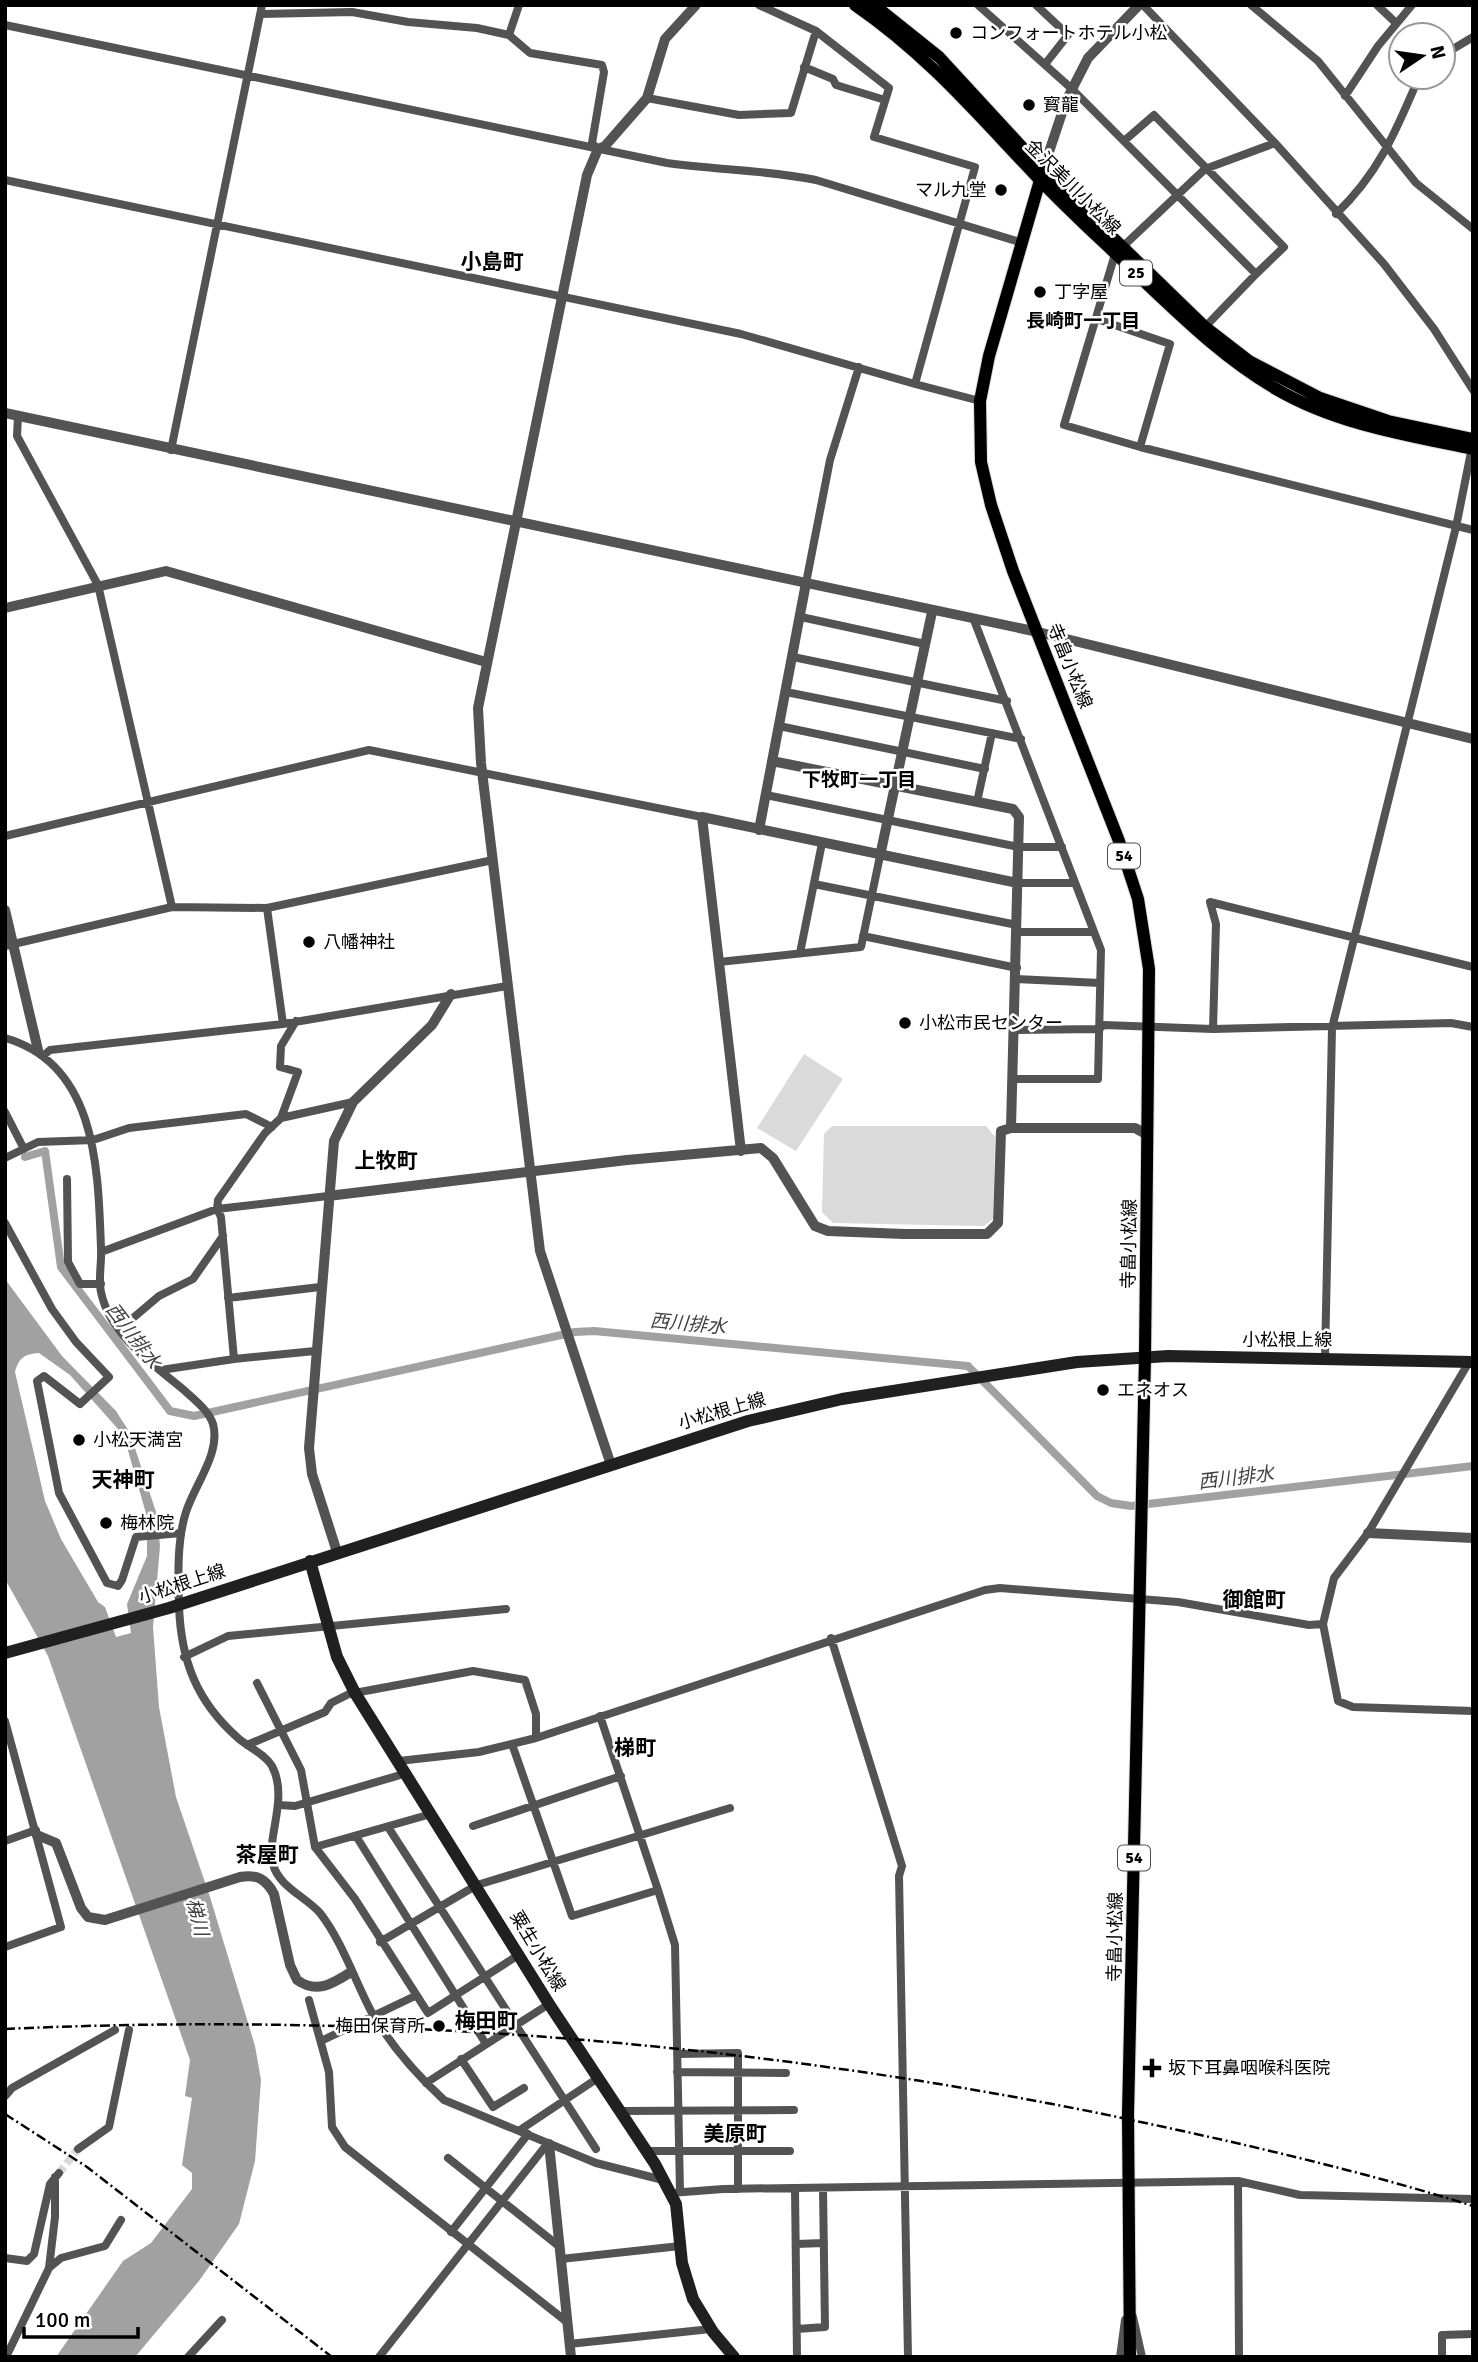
<svg xmlns="http://www.w3.org/2000/svg" width="1478" height="2362" viewBox="0 0 1478 2362" font-family="Signika,'Noto Sans JP',sans-serif">
<style>
.green{fill:#dadada}
.water{fill:#a1a1a1;fill-rule:evenodd}
.lines{fill:none;stroke-linecap:round;stroke-linejoin:round}
.canal{stroke:#a1a1a1;stroke-width:8}
.minor-tunnel{stroke:#d9d9d9;stroke-width:8;stroke-dasharray:8 4;stroke-linecap:butt}
.primary-casing{stroke:#dbdbdb;stroke-width:14}
.minor{stroke:#535353;stroke-width:8}
.tertiary{stroke:#535353;stroke-width:10}
.secondary{stroke:#202020;stroke-width:12}
.primary{stroke:#000;stroke-width:12}
.rail{stroke:#000;stroke-width:2.5;stroke-dasharray:10 3.5 2 3.5;stroke-linecap:butt}
.poi-dot{fill:#000;stroke:#fff;stroke-width:2.5}
.labels{text-anchor:middle;dominant-baseline:central;stroke-width:5;stroke-linejoin:round;paint-order:stroke}
.shield{fill:#fff;stroke:#4c4c4c;stroke-width:2}
.shield-label{font-size:16px;font-weight:bold;fill:#000}
.poi-label{font-size:18px;fill:#000;stroke:#fff;text-anchor:start}
.street-label{font-size:18px;fill:#000;stroke:#fff}
.neighbourhood-label{font-size:19px;font-weight:bold;fill:#000;stroke:#fff}
.water-label{font-size:19px;font-style:italic;fill:#424242;stroke:#fff}
.quarter-label{font-size:21px;font-weight:bold;fill:#000;stroke:#fff}
</style>
<rect width="100%" height="100%" fill="#fff"/>
<!-- green -->
<path class="green" d="M804,1054L843,1079L796,1151L757,1128Z
M832,1126H986L995,1137L993,1219L984,1226L833,1223L822,1212L824,1134Z"/>
<!-- water -->
<path class="water" d="M5,1279L62,1356L116,1411L130,1433L157,1515L160,1546L153,1627L159,1707L176,1797L210,1897L255,2046L261,2080L255,2161L239,2224L199,2281L135,2357H56L123,2261L151,2243L192,2189V2173L182,2165L192,2098L185,2096L190,2060L48,1656L5,1579ZM39,1353L70,1375L118,1429L127,1447L147,1517V1556L127,1604L131,1633L116,1637L105,1607L98,1602L61,1539L45,1501L15,1372C19,1358 24,1354 39,1353Z"/>
<g class="lines">
<!-- canal -->
<path class="canal" d="M25,1157L45,1151L61,1267L170,1411L194,1416L575,1332L594,1331L968,1366L1097,1496L1111,1503L1131,1506L1473,1466"/>
<!-- minor-tunnel -->
<path class="minor-tunnel" d="M59,2173L78,2149"/>
<!-- primary casing -->
<g class="primary-casing">
<path id="primary" d="M855,5C929,56 978,115 1039,179C1074,216 1113,250 1149,286C1189,324 1228,361 1276,389C1336,424 1406,435 1473,449
M874,5L939,57L1043,170L1205,327L1249,361L1320,398L1388,421L1473,439
M1043,170L989,356L980,401L981,462L991,505L1013,571L1119,841L1138,899L1149,969L1145,1357L1128,2114L1130,2357"/>
</g>
<!-- minor -->
<path class="minor" d="M759,5L816,31L889,88L874,137L975,167L915,384L980,401
M978,5L1072,89L1256,274L1205,327
M1036,5L1068,35L1046,63
M1143,5L1275,143L1384,264L1434,329L1473,390
M1251,5L1318,61L1416,183L1473,229
M1377,5L1396,23
M261,14L352,12L408,22L477,28L509,35L530,53L602,65L604,72L592,143L598,149
M5,25L667,163C717,170 767,170 816,180L1023,243
M509,35L519,5
M1443,55L1473,37
M804,67L833,79L836,85L885,100
M1345,96L1378,46L1412,5
M647,98L739,115L791,113L816,31
M1124,141L1154,115L1284,247L1256,274
M1275,143L1205,169L1115,254L1064,425L1140,447L1473,530
M5,180L741,334L915,384
M1336,214C1379,173 1396,131 1419,77
M1097,319L1170,344L1140,447
M18,416L17,436L98,585L172,907
M171,450L262,5
M806,583L830,460L859,367
M801,617L925,644
M974,620L1101,950L1098,1079H1012
M793,657L1007,701
M786,692L1021,739
M779,726L985,769
M766,795L1019,847H1062
M977,802L992,733
M5,836L369,750L702,817
M1018,883H1075
M814,884L1017,925
M267,908L283,1024
M1017,932H1094
M863,936L1017,968
M5,946L172,907L267,908L493,860
M800,953L822,843
M719,962L861,947L880,856
M1016,979L1100,983
M296,1021L281,1046L280,1067L298,1072L281,1118L265,1133L218,1200L217,1209L221,1217L234,1359L315,1351
M1213,1029L1216,924L1210,902L1473,967
M1013,1030L1099,1029L1104,1025L1213,1029L1451,1023L1473,1027
M5,1038C97,1064 98,1169 101,1248C102,1262 98,1279 101,1292C110,1336 153,1364 185,1391C195,1400 209,1411 213,1424C221,1453 195,1484 186,1512C177,1540 178,1576 179,1606C181,1660 196,1701 238,1738C248,1747 265,1754 272,1766C289,1798 266,1837 273,1864C278,1886 306,1897 320,1913C342,1941 355,1981 372,2013C390,2044 418,2076 444,2100L596,2163L663,2180
M44,1055L50,1050L283,1024L507,986
M5,1112L24,1149
M281,1118L353,1102
M5,1158L38,1142L93,1140L129,1128L246,1114L272,1127
M67,1179L68,1262L80,1284H101
M5,1223L52,1309L76,1342L109,1377L80,1404L44,1376L37,1381L59,1493L107,1583L118,1586L122,1580L136,1537L181,1533
M101,1252L217,1209L328,1196
M228,1298L320,1287
M116,1325L133,1318L159,1296L193,1279L223,1236
M1325,1358L1332,1028L1456,527L1472,447
M1469,1362L1368,1533L1334,1578L1323,1624L1338,1701L1353,1707L1473,1711
M161,1370L234,1359
M831,1638L902,1866L899,1876L908,2357
M184,1657L228,1636L506,1609
M257,1683L301,1770L315,1847
M5,1721L61,1927L5,1947
M512,1744L572,1916L658,1890L600,1716
M247,1745L325,1712L331,1703L349,1694L473,1671L525,1680L536,1714V1738
M399,1761L479,1752L536,1738L985,1590L1000,1588L1178,1602L1309,1625L1323,1624
M279,1805L295,1806L407,1773
M431,1814L315,1847L355,1899L428,2013L520,1954
M473,1826L621,1776
M388,1827L596,2149
M356,1836L486,2044
M5,1841L36,1830
M658,1890L675,1945L680,2192
M380,1942L477,1885L730,1808
M309,2000L329,2072L332,2127L345,2147L567,2322
M321,2041L415,1996
M677,2054L738,2053V2189
M461,2059L493,2107L524,2088
M677,2072L786,2073
M426,2083L549,2004
M5,2096L12,2088L115,2030
M620,2111L794,2110
M520,2130L598,2078
M78,2149L109,2127L129,2030
M646,2151H790
M448,2158L560,2247
M1238,2181L1239,2357
M795,2189L797,2357
M671,2193L723,2189L1238,2181L1300,2195L1473,2199
M451,2232L528,2134
M796,2244L824,2243
M5,2258L27,2261L34,2254L50,2184L59,2173
M561,2259L680,2246
M49,2268L55,2217V2177
M1133,2317L1142,2357
M797,2329L825,2327L823,2189
M569,2344L711,2329
M6,2357L49,2268L61,2258L105,2246L121,2220
M188,2357L222,2320
M379,2357L548,2143
M1120,2357L1125,2320
M1442,2357V2335L1473,2334"/>
<!-- tertiary -->
<path class="tertiary" d="M1043,170L1066,101L1088,58L1139,5
M5,413L1038,632L1473,739
M5,608L166,571L486,662
M772,761L1013,809L1019,817L1011,1128
M759,830L806,583
M880,856L932,612
M5,910L38,1050
M741,1151L702,817L1018,883
M328,1196L627,1160L761,1148L773,1158L815,1226L828,1231L904,1234H987L998,1223L1001,1131L1011,1128H1135L1148,1135
M611,1465L540,1251L481,763L478,708L587,175L598,149L605,146L647,98L665,39L696,5
M1368,1533L1473,1538
M337,1552L312,1474L309,1448L334,1141L353,1102L432,1025L451,994
M37,1835L56,1843L81,1908L88,1917L105,1920L240,1877C257,1874 266,1879 274,1894L290,1965L297,1980C317,1994 332,1984 351,1972
M549,2144L571,2357"/>
<!-- secondary -->
<path class="secondary" d="M310,1561L337,1657L355,1693L549,2004L655,2164L676,2204L682,2263L693,2299L713,2332L734,2357
M5,1653L169,1608L748,1421L842,1399L1077,1362L1168,1356L1473,1362"/>
<!-- primary -->
<use href="#primary" class="primary"/>
<!-- rail -->
<path class="rail" d="M5,2029C373,2012 742,2041 1103,2114C1227,2140 1352,2168 1473,2206
M5,2114L87,2167L332,2357"/>
</g>
<!-- markers -->
<g class="poi-dot">
<circle cx="956" cy="33" r="7"/>
<circle cx="1029" cy="105" r="7"/>
<circle cx="1001" cy="190" r="7"/>
<circle cx="1040" cy="292" r="7"/>
<circle cx="309" cy="942" r="7"/>
<circle cx="905" cy="1023" r="7"/>
<circle cx="1103" cy="1390" r="7"/>
<circle cx="79" cy="1440" r="7"/>
<circle cx="106" cy="1523" r="7"/>
<circle cx="439" cy="2026" r="7"/>
<path d="M1148.5 2057.5h7v7h7v7h-7v7h-7v-7h-7v-7h7z"/>
</g>
<g class="labels">
<!-- shield labels -->
<g class="shield">
<rect x="1120" y="260.5" width="32" height="25" rx="5"/>
<rect x="1108" y="843.5" width="32" height="25" rx="5"/>
<rect x="1118" y="1845.5" width="32" height="25" rx="5"/>
</g>
<g class="shield-label">
<text x="1136" y="273">25</text>
<text x="1124" y="856">54</text>
<text x="1134" y="1858">54</text>
</g>
<!-- poi labels -->
<g class="poi-label">
<text x="970" y="33">コンフォートホテル小松</text>
<text x="1043" y="105">寳龍</text>
<text x="987" y="190" text-anchor="end">マル九堂</text>
<text x="1054" y="292">丁字屋</text>
<text x="323" y="942">八幡神社</text>
<text x="919" y="1023">小松市民センター</text>
<text x="1117" y="1390">エネオス</text>
<text x="93" y="1440">小松天満宮</text>
<text x="120" y="1523">梅林院</text>
<text x="425" y="2026" text-anchor="end">梅田保育所</text>
<text x="1168" y="2068">坂下耳鼻咽喉科医院</text>
</g>
<!-- street labels -->
<g class="street-label">
<text transform="translate(1073 187) rotate(45)">金沢美川小松線</text>
<text transform="translate(1070 666) rotate(68)">寺畠小松線</text>
<text transform="translate(1129 1244) rotate(-89)">寺畠小松線</text>
<text x="1287" y="1340">小松根上線</text>
<text transform="translate(722 1411) rotate(-16)">小松根上線</text>
<text transform="translate(182 1584) rotate(-18)">小松根上線</text>
<text transform="translate(1115 1937) rotate(-89)">寺畠小松線</text>
<text transform="translate(538 1951) rotate(59)">粟生小松線</text>
</g>
<!-- neighbourhood labels -->
<g class="neighbourhood-label">
<text x="1083" y="321">長崎町一丁目</text>
<text x="859" y="780">下牧町一丁目</text>
</g>
<!-- water labels -->
<g class="water-label">
<text transform="translate(688 1324) rotate(5)">西川排水</text>
<text transform="translate(133 1336) rotate(53)">西川排水</text>
<text transform="translate(1236 1478) rotate(-7)">西川排水</text>
<text transform="translate(197 1917) rotate(76)">梯川</text>
</g>
<!-- quarter labels -->
<g class="quarter-label">
<text x="492" y="262">小島町</text>
<text x="386" y="1161">上牧町</text>
<text x="123" y="1480">天神町</text>
<text x="1254" y="1600">御館町</text>
<text x="635" y="1748">梯町</text>
<text x="267" y="1855">茶屋町</text>
<text x="486" y="2021">梅田町</text>
<text x="735" y="2134">美原町</text>
</g>
</g>
<!-- border -->
<rect width="1478" height="2362" fill="none" stroke="#000000" stroke-width="14"/>
<!-- north arrow -->
<g transform="translate(1422 56) rotate(77)"><circle r="33" fill="#ffffff" stroke="#999999" stroke-width="2"/>
<path d="M0-5L12 26L0 18L-12 26Z" fill="#000000"/>
<text y="-10" font-size="19" font-weight="bold" text-anchor="middle" fill="#000000">N</text>
</g>
<!-- scale -->
<path d="M24 2327v10h114v-10" fill="none" stroke="#000000" stroke-width="3.5"/>
<text x="35" y="2327" font-size="21" fill="#000000" stroke="#ffffff" stroke-width="5" paint-order="stroke">100 m</text>
</svg>
